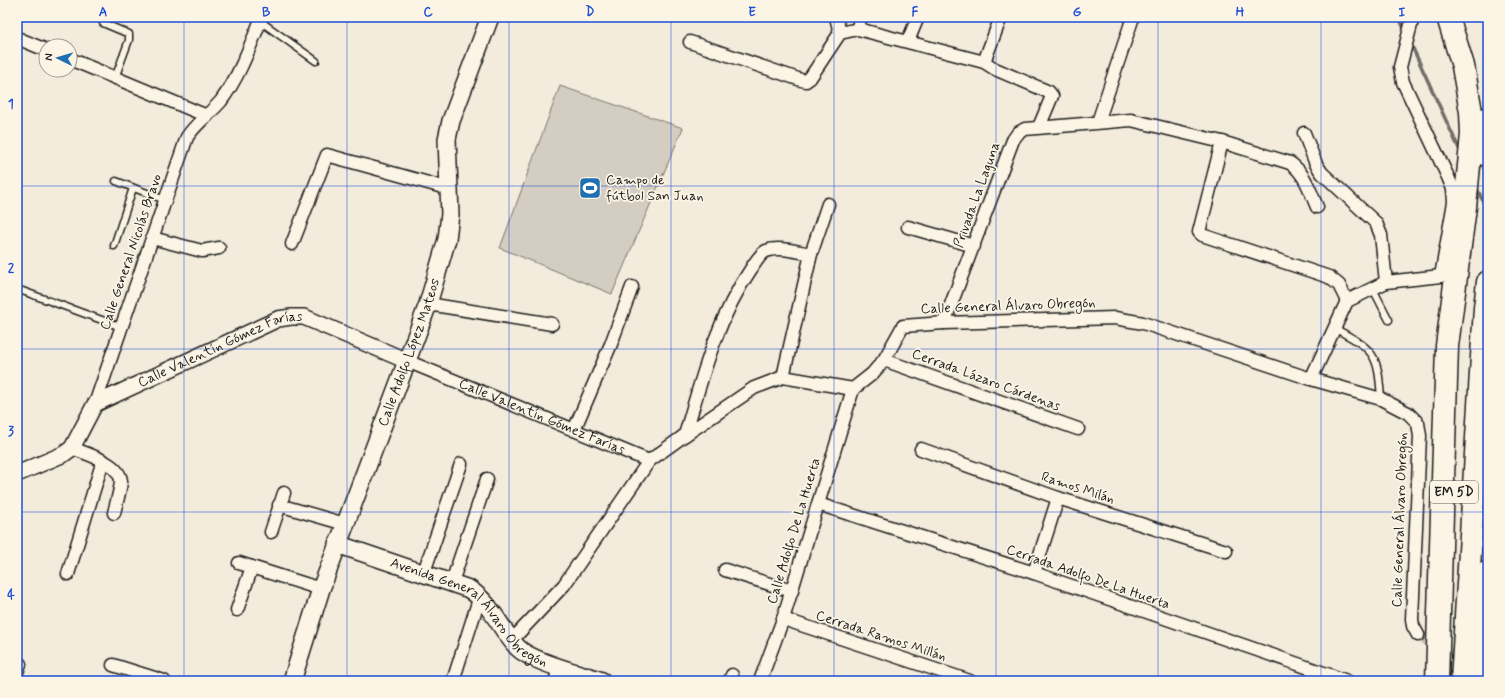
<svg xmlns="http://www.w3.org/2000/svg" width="1505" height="698" viewBox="0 0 1505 698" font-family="Mynerve,sans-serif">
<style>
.green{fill:#d3cec1;stroke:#78756e}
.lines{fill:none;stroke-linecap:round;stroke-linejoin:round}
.stream{stroke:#716e68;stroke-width:3.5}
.minor-tunnel{stroke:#c8c2b6;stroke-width:12;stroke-dasharray:12 6;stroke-linecap:butt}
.service-casing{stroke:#1c1c1c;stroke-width:9}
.minor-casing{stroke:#1c1c1c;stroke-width:15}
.tertiary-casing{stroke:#1c1c1c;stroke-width:18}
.secondary-casing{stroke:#1c1c1c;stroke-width:20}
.motorway-casing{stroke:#1c1c1c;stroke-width:25}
.service{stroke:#fcf5e5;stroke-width:6}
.minor{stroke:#fcf5e5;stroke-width:12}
.tertiary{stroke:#fcf5e5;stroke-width:15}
.secondary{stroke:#fcf5e5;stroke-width:17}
.motorway{stroke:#fcf5e5;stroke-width:22}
.grid{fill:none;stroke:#1d4ed8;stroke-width:1;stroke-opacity:0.55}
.labels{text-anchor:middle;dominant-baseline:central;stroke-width:3.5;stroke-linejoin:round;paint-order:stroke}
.shield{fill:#fcf5e5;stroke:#5f5d58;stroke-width:1}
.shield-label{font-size:13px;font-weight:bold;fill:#1c1c1c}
.poi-label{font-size:14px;fill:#1c1c1c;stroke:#fcf5e5;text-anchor:start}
.street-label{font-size:14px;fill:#1c1c1c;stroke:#fcf5e5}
.neatline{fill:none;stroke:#1d4ed8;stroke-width:1.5}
.grid-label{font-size:13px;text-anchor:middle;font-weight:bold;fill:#1d4ed8}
</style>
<rect width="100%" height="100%" fill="#f3ecdd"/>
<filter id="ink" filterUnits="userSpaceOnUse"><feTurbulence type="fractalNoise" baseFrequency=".025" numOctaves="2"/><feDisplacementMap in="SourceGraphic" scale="8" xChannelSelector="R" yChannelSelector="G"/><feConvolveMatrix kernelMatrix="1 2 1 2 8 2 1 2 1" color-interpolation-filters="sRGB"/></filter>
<g filter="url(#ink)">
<!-- green -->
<path class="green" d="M560,86L683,128L612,294L500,248Z"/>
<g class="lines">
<!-- stream -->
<path class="stream" d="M1399,17L1406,33
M1410,42L1461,153
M1476,186L1488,212"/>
<!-- minor-tunnel -->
<path class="minor-tunnel" d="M1418,635L1467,658"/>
<!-- service casing -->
<g class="service-casing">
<path id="service" d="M260,21L316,61
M103,23L129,34V40L115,78
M116,181L165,200
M114,246L133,188
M17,289L121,327
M1373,289L1389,320
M1334,328C1375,350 1378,353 1381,399"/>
</g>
<!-- minor casing -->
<g class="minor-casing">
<g id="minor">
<path d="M836,17L840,33"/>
<path d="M858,29L860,17"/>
<path d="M17,38L46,50"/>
<path d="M908,41L918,17"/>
<path d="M690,42L801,80L806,81L810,78L840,33L858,29L984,62L995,69L1049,92L1052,96L1039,127"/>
<path d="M70,59L207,116"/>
<path d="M984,62L1001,17"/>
<path d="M1098,122L1133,17"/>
<path d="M1304,133L1316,164L1322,173L1376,223L1381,235L1386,282L1347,301L1311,379"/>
<path d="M1222,142L1199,232L1202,235L1329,277L1339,285L1347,301"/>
<path d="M908,227L974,246"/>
<path d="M152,238L202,251L219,248"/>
<path d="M292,244L327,155L450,189"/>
<path d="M1386,282L1441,276L1454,202L1453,189L1448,177L1403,82L1400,67L1413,17"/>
<path d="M428,304L552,324"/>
<path d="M944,323L1013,140L1018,133L1025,129L1131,120L1222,142L1290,163C1305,173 1310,191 1317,207"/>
<path d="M884,360L1078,429"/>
<path id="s1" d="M407,361L649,461"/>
<path d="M783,377L811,254L828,204"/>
<path d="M95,404L187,137C196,123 210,114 221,101C240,75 250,46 262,17"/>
<path d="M574,430L611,344L632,287"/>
<path d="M685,435C702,377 717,319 751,269C755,263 760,254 766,251C779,246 798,252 811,254"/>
<path d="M72,448C86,454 121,463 121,482C120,492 116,504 114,513"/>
<path d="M921,449L1058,498L1226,551"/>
<path d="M818,504L1034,573L1347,681"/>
<path d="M279,505L345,524"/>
<path d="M271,532L284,493"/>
<path d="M239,563L321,589"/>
<path d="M725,570L792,591"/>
<path d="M424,572L461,464"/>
<path d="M1034,573L1058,498"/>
<path d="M68,574L101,467V460"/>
<path d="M452,582L487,479"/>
<path d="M237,610L252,567"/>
<path d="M783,619L970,681"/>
<path d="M512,640L564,585L649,461L685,435L754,388L783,377L853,389L872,374L884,360L903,326L944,323L1115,318L1143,323L1311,379L1381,399L1408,413L1418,423L1420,436L1412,619L1413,626L1418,635"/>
<path d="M113,665L164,681"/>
<path d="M17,672L20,664"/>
<path d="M453,681L480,596"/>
<path d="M555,681L560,667"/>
<path d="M730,681L732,675"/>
<path d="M760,681L783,619L853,389"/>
</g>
</g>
<!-- tertiary casing -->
<g class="tertiary-casing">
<g id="tertiary">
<path id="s2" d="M17,474L64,454L72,448L95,404L278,319L291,317H304L407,361"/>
</g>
</g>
<!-- secondary casing -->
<g class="secondary-casing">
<g id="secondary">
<path id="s3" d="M337,544L469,589C492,604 500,629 518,648C532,662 582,674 602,681"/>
<path id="s4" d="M292,681L321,589L407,361L428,304L447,239L450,214L447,139L451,121L490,17"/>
</g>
</g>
<!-- motorway casing -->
<g class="motorway-casing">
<path id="motorway" d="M1484,154L1488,118
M1437,681L1447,346L1465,207L1472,134L1471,112L1463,66L1448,17
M1462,681L1485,308L1488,282
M1480,681L1483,574"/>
</g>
<!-- service -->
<use href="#service" class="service"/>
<!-- minor -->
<use href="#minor" class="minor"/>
<!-- tertiary -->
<use href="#tertiary" class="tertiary"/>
<!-- secondary -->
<use href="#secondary" class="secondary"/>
<!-- motorway -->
<use href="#motorway" class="motorway"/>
</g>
</g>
<!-- grid -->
<path class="grid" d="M184,17V681M347,17V681M509,17V681M671,17V681M834,17V681M996,17V681M1158,17V681M1321,17V681M17,186H1488M17,349H1488M17,512H1488"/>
<!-- icons -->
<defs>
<g id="stadium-square" transform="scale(1.15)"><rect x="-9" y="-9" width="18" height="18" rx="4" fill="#1f6fb2" stroke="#fcf5e5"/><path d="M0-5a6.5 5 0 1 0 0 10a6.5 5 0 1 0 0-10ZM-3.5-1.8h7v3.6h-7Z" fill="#fff"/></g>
</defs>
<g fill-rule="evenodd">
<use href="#stadium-square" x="590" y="188"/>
</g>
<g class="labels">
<!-- shield labels -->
<rect class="shield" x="1430" y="481" width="48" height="22" rx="3"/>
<g class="shield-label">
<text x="1454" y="492">EM 5D</text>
</g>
<!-- poi labels -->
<g class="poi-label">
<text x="606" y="180">Campo de<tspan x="606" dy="16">fútbol San Juan</tspan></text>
</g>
<!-- street labels -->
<g class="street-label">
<text transform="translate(977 195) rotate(-70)">Privada La Laguna</text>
<text transform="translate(131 252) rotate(-71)">Calle General Nicolás Bravo</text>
<text transform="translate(1008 306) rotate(-2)">Calle General Álvaro Obregón</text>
<text stroke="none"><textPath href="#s4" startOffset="349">Calle Adolfo López Mateos</textPath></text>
<text stroke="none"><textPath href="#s2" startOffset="248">Calle Valentín Gómez Farías</textPath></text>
<text transform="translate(986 380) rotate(20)">Cerrada Lázaro Cárdenas</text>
<text stroke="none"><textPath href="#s1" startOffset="146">Calle Valentín Gómez Farías</textPath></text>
<text transform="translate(1078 488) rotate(18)">Ramos Milán</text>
<text transform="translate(1400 520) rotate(-88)">Calle General Álvaro Obregón</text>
<text transform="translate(794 531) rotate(-73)">Calle Adolfo De La Huerta</text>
<text transform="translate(1088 577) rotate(19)">Cerrada Adolfo De La Huerta</text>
<text stroke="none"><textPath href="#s3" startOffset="153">Avenida General Álvaro Obregón</textPath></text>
<text transform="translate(881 636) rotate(18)">Cerrada Ramos Millán</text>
</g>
</g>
<!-- margin -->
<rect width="1505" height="698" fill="none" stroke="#fcf5e5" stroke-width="44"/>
<!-- north arrow -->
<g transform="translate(58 58) rotate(275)"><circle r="19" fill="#fcf5e5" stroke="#a29e95"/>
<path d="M0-3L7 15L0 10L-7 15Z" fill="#1f6fb2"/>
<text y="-6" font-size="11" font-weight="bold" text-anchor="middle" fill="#1c1c1c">N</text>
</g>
<rect x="22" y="22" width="1461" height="654" class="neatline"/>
<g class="grid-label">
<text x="103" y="16">A</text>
<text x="266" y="16">B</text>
<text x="428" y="16">C</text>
<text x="590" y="16">D</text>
<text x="752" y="16">E</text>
<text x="915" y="16">F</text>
<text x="1077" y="16">G</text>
<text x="1240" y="16">H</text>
<text x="1402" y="16">I</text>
<text x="11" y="108">1</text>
<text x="11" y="272">2</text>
<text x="11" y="435">3</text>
<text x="11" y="599">4</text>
</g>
</svg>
